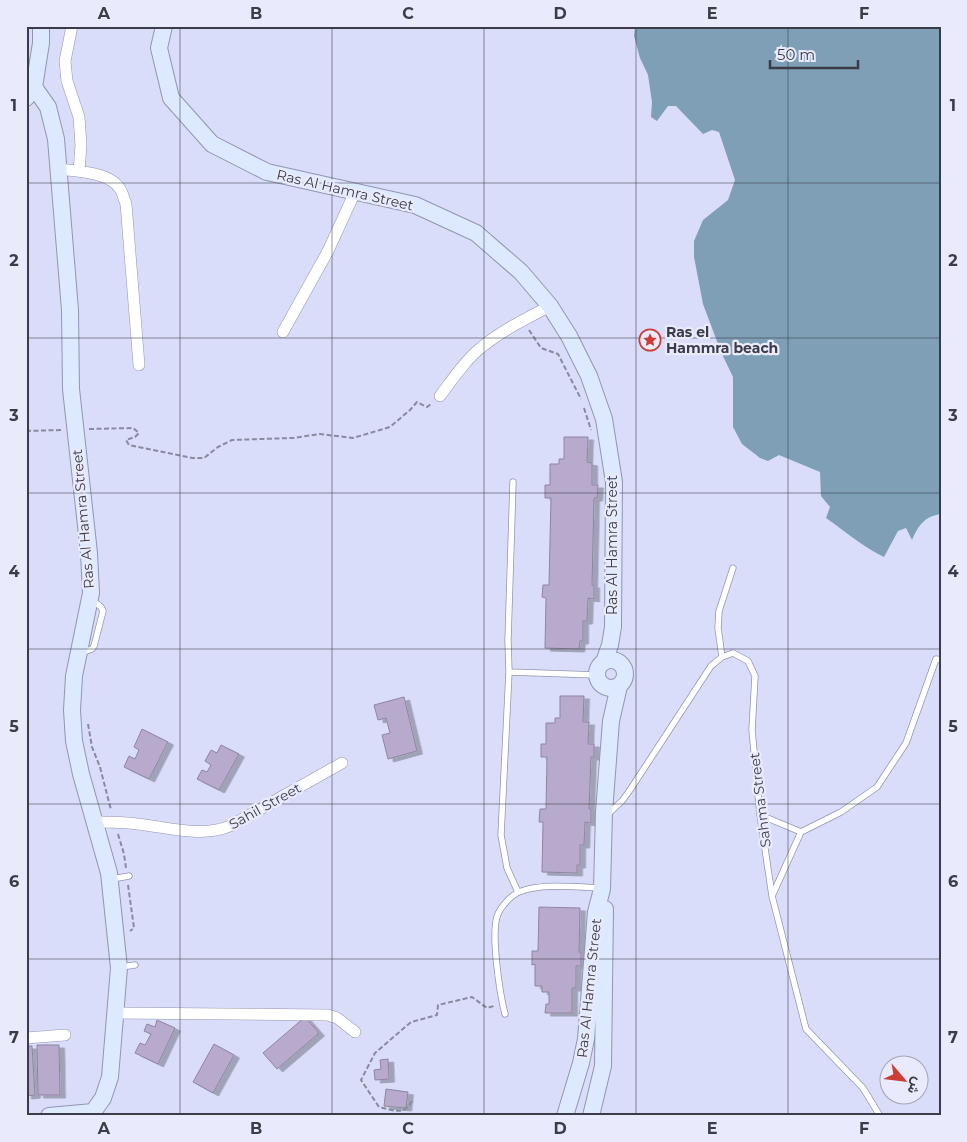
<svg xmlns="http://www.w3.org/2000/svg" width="967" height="1142" viewBox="0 0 967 1142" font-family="Montserrat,Vazirmatn,sans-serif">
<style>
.water{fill:#7e9fb5}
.building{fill:#b7aacc;stroke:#8e859e;filter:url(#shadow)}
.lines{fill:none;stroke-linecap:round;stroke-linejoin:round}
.lane-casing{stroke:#9295b0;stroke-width:7}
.street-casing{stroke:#9295b0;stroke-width:12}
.secondary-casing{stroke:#9295b0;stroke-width:18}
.path{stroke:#888a9e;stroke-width:2;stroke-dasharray:5 2.5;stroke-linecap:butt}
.lane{stroke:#fff;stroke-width:5.5}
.street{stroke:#fff;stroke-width:11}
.secondary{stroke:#dce9fe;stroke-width:16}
.grid{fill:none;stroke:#3b3c47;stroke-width:1;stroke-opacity:0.55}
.labels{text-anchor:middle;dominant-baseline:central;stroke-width:4.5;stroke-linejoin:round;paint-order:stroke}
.street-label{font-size:14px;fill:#3b3c47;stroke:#e9ebfc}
.poi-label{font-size:14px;font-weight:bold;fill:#3b3c47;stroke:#e9ebfc;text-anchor:start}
.neatline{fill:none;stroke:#3b3c47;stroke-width:2}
.grid-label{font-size:16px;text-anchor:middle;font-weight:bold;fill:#3b3c47}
</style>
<defs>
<filter id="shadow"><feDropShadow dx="5.5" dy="3" stdDeviation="0" flood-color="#0004"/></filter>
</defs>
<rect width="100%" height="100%" fill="#daddf9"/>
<!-- water -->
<path class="water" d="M635,26H941V510L940,514C924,517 918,526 912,540L906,528L898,531L884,557C863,547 845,531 826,518L830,507L821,496L820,472L779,455L768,461L760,458L742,444L733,427V377L721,352L703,304L694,257V241L703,220L728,200L735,180L719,132L712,130L703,134L676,106H668L657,121L651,117L652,102L648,75L640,58L634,36Z"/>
<!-- building -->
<path class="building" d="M564,437H588L587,462L592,463V485H598L597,498H594L592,585H594V599L588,598L587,621H583V641H580L579,649L545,648L546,598L542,597L543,585H549L551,498H545V485H550V464H559V459H564Z
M560,696H584L583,722H589L588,744H594V757H591L589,809H591V823L585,822L584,845H580V865H577V873L542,872L543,822H539L540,809H546L547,757H541V744H546V723H555V718H560Z
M404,697L417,751L388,759L382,735L390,733L386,718L378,720L374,705Z
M142,729L168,742L149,779L124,767L129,756L135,759L139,750L134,747Z
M221,745L239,754L219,790L197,779L202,770L207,772L211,765L205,761L211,750L217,753Z
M539,907L580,908L579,952H581V966H576V988H572V1013H545L546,1004H549V992H542V986H535V964L532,965V951H538Z
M305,1017L319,1033L277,1069L263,1053Z
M157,1020L175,1028L158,1064L135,1053L140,1043L145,1045L151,1034L144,1031L147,1024L155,1027Z
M214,1044L234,1055L213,1093L193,1082Z
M37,1045H59L60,1095H38Z
M26,1046H32L35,1095L26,1096Z
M388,1059L389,1079L375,1080L374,1070L381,1069L380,1060Z
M386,1089L408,1092L406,1108L384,1106Z"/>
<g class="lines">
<!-- lane casing -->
<g class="lane-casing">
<path id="lane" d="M513,482L508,640L509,672L501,835L507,868L518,892
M81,653L92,649L94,646L103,611L101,607L92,600
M722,657L718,628L719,611L733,568
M509,672L597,675
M608,814L622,801L630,790L711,666L722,657L733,653L748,661L755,676L752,730L760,815L772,896L806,1029L863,1088L880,1116
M760,815L801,832L841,812L877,787L906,743L936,659L941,660
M112,879L129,876
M772,896L801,832
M121,967L135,965
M505,1014C500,995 490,931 498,914C501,907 511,895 519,892C542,883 575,887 600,888"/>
</g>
<!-- street casing -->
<g class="street-casing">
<path id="street" d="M72,26L65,61L67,81L79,117L81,145L79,171
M58,169C76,171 110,172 120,189C123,193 124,200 126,204L139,365
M283,332L328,251L355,192
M440,396C453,379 466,359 483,346C503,330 527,318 550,306
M94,822C109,822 123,822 137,824C168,827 201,838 230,826L342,763
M116,1013L328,1015L337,1018L355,1032
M26,1038L65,1035"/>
</g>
<!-- secondary casing -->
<g class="secondary-casing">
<path id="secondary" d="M164,26L159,48L171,98L212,144L267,172L415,205L476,233L521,272L550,306L569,336L589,376L604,419L614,482L613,627L610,645L604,662
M34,87L48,107L56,139L70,310L71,389L89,553L91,593L74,676L72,710L74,741L81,774L109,873L119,968L110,1077L103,1098L93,1112L49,1116
M26,98L34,87L41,43V26
M597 674a14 14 0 1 1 28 0a14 14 0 1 1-28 0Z
M565,1116L581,1063L586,1039L596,912L602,889L604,812L611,721L619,686
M591,1116L603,1066L605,909"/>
</g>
<!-- path -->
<path class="path" d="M529,330L541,348L558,354L581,399
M584,408L591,430
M89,429L133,428L139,433L135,437L126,440L129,445L192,458H204L218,447L232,440L293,438L320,434L353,438L390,427L410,410L417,402L427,407L431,404
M26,431L61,430
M88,724L92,747L100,767L111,810
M118,834L124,854L126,868
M128,885L134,928L130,931
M412,1101C404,1116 393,1110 379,1107L361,1080L375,1053L411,1022L437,1015L438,1005L472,997L487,1008L494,1006"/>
<!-- lane -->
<use href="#lane" class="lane"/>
<!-- street -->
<use href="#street" class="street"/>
<!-- secondary -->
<use href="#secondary" class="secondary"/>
</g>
<!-- grid -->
<path class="grid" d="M180,26V1116M332,26V1116M484,26V1116M636,26V1116M788,26V1116M26,183H941M26,338H941M26,493H941M26,649H941M26,804H941M26,959H941"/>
<!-- icons -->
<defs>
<g id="sight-ring" transform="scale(1.125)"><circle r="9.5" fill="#e9ebfc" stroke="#cb3d35" stroke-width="1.5"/><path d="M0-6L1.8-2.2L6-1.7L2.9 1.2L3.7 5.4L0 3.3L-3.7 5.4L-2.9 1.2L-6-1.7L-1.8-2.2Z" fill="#cb3d35"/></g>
</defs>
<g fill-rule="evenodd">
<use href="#sight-ring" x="650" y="340"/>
</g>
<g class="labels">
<!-- street labels -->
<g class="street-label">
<text transform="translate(345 190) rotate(13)">Ras Al Hamra Street</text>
<text transform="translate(83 519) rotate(-95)">Ras Al Hamra Street</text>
<text transform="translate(612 545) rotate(-90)">Ras Al Hamra Street</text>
<text transform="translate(760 800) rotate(-97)">Sahma Street</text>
<text transform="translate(265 806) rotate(-29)">Sahil Street</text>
<text transform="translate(589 988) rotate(-84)">Ras Al Hamra Street</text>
</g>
<!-- poi labels -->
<g class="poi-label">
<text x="666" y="332">Ras el<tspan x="666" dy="16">Hammra beach</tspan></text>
</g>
</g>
<!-- border -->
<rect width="967" height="1142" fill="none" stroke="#e9ebfc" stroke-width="55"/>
<!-- north arrow -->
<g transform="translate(904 1080) rotate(118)"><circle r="24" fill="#e9ebfc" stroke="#a3a5b4"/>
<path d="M0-4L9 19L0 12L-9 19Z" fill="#cb3d35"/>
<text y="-8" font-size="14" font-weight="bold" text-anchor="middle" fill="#3b3c47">ش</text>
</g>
<!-- scale -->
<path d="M770 60v8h88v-8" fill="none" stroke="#3b3c47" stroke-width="2.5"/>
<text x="777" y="60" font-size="15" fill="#3b3c47" stroke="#e9ebfc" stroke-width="4" paint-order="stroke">50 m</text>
<rect x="28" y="28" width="912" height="1086" class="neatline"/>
<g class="grid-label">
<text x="104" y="19">A</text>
<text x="256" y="19">B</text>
<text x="408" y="19">C</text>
<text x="560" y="19">D</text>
<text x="712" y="19">E</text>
<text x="864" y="19">F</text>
<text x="14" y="111">1</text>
<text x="953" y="111">1</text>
<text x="14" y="266">2</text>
<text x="953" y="266">2</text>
<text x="14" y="421">3</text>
<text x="953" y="421">3</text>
<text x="14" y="577">4</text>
<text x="953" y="577">4</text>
<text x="14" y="732">5</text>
<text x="953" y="732">5</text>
<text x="14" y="887">6</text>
<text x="953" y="887">6</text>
<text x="14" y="1043">7</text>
<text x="953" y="1043">7</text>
<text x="104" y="1134">A</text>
<text x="256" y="1134">B</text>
<text x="408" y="1134">C</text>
<text x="560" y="1134">D</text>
<text x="712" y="1134">E</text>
<text x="864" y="1134">F</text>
</g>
</svg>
